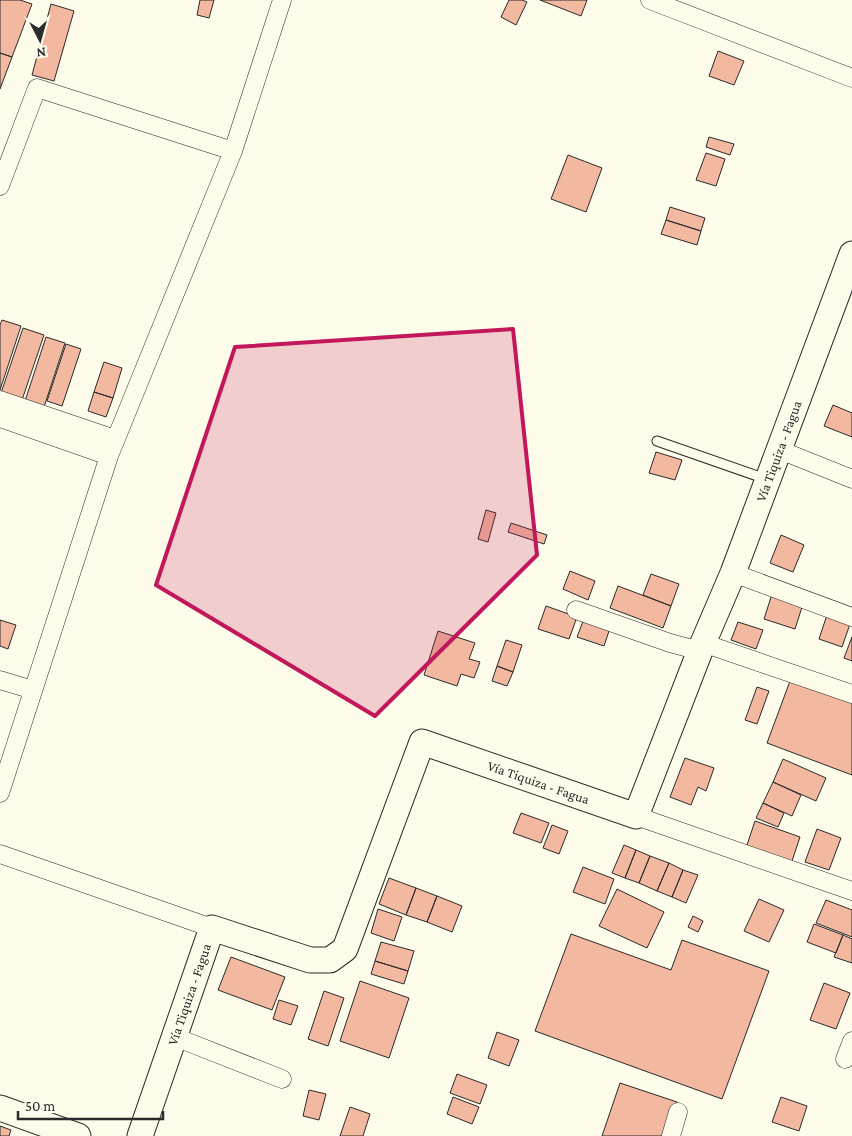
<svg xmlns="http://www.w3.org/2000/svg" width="852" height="1136" viewBox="0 0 852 1136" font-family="'Crimson Pro',serif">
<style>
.building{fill:#f2b8a0;stroke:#2b2b2b}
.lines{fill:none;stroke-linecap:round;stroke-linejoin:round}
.lane-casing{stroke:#2b2b2b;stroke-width:11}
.street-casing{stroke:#2b2b2b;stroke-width:19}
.secondary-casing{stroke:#2b2b2b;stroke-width:27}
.lane{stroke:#fdfbea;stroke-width:9}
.street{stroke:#fdfbea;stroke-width:18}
.secondary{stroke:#fdfbea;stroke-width:25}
.marked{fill:#c2185b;fill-opacity:0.2;stroke:#c2185b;stroke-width:4;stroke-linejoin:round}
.labels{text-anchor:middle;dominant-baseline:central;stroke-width:4;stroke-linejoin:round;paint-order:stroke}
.street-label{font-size:14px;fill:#2b2b2b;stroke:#fdfbea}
</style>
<rect width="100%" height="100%" fill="#fdfbea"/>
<!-- building -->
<path class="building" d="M0,0H20L32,4L12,57L0,53Z
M200,0H214L209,18L197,15Z
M509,0H522L527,2L516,25L501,17Z
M540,0H587L581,16Z
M51,4L74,11L54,81L32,75Z
M718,51L744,61L734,85L709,76Z
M0,53L12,57L0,89Z
M709,137L734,144L730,155L706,147Z
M706,153L725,159L716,186L696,180Z
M568,155L602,168L586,212L551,199Z
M670,207L705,218L701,231L666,220Z
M666,220L701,231L697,245L661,234Z
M2,320L21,326L0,390V325Z
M23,328L44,335L22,400L1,393Z
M46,337L65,343L44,407L25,401Z
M66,344L81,349L62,406L47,401Z
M104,362L122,368L113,398L94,392Z
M94,392L113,398L106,417L88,411Z
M833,405L852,413V437L824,426Z
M656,452L682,460L675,480L649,473Z
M486,510L496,513L488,542L478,539Z
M511,523L547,535L544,544L508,532Z
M781,535L804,545L793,572L770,563Z
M570,571L595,581L588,600L563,589Z
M651,574L679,584L671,606L643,595Z
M618,586L671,606L663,628L610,608Z
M772,594L803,604L795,629L764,619Z
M546,606L577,617L569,639L538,629Z
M827,615L850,624L842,647L819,639Z
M585,616L611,625L604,646L577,637Z
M0,620L16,625L8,649L0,646Z
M738,622L763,630L756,649L731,640Z
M438,631L475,643L469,659L480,662L474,678L461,674L457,686L424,675Z
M852,637V661L844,658Z
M506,640L522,645L513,672L497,666Z
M497,666L513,672L507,686L492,681Z
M790,681L852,703V775L767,743Z
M757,687L769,691L757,724L745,720Z
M685,758L714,768L706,791L698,787L691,805L670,797Z
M783,759L826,778L816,801L773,782Z
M773,782L801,795L792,816L763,803Z
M763,803L784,813L778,827L756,818Z
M521,813L549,823L541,843L513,833Z
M755,821L800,837L791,864L746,848Z
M552,825L568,831L559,854L543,848Z
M817,829L841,838L829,870L805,862Z
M624,845L636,850L625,878L612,873Z
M636,850L650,856L639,883L625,878Z
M650,856L669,863L657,891L639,883Z
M669,863L683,870L672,897L657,891Z
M583,867L614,879L605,904L573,892Z
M683,870L698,875L686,903L672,897Z
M389,878L416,888L406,915L379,904Z
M416,888L437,896L427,922L406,915Z
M617,889L664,912L647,948L599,926Z
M437,896L462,906L452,932L427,922Z
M759,899L784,910L769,942L744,931Z
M826,900L852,910V937L816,923Z
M378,909L402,917L394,941L371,933Z
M693,916L703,921L698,932L688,927Z
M814,924L843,935L836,953L807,942Z
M571,934L671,970L682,940L769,971L722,1099L535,1031Z
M843,935L852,939V963L834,957Z
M381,942L414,951L408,971L375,961Z
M231,957L285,977L272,1010L218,990Z
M375,961L408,971L404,984L371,974Z
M360,981L409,998L389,1058L340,1041Z
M824,983L850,993L836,1029L810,1020Z
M324,991L344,998L328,1046L308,1039Z
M279,1000L298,1006L291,1025L273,1019Z
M497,1032L519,1040L509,1066L488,1058Z
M457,1074L487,1085L480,1104L450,1093Z
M620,1083L677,1102L665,1136H602Z
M309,1090L326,1094L319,1120L303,1116Z
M453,1097L479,1107L472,1124L447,1114Z
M781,1097L807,1106L799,1131L772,1122Z
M350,1107L370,1114L363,1136H340Z
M0,1126L11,1130L9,1136H0Z"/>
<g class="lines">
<!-- lane casing -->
<g class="lane-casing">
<path id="lane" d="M657,441L766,479"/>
</g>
<!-- street casing -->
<g class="street-casing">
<path id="street" d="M650,0L852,78
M0,186L37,88L233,151
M0,400L115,439
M0,418L109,456
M780,450L852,479
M733,573L852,617
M576,610L670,643L700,651
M703,643L852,694
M0,680L33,690
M0,793L109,456L233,151L282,0
M636,816L852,891
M0,854L212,928
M175,1037L282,1079
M845,1059L852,1041
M671,1136L678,1112"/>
</g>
<!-- secondary casing -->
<g class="secondary-casing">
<g id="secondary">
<path d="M0,1108L78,1136"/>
<path id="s1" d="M140,1136L212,928L310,960H330L345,949L422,742L636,816L703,643L733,573L852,254"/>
</g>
</g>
<!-- lane -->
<use href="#lane" class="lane"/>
<!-- street -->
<use href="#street" class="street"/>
<!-- secondary -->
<use href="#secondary" class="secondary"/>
</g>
<!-- marked area -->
<path class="marked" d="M513,329L537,555L375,716L156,585L235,347Z"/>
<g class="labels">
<!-- street labels -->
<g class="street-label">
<text stroke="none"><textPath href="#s1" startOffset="1201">Vía Tiquiza - Fagua</textPath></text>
<text stroke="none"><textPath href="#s1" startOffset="706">Vía Tiquiza - Fagua</textPath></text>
<text stroke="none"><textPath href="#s1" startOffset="150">Vía Tiquiza - Fagua</textPath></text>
</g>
</g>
<!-- north arrow -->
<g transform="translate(40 40) rotate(174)" stroke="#fdfbea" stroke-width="4" paint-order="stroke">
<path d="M0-4L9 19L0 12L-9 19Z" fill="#2b2b2b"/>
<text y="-8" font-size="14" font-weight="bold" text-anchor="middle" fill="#2b2b2b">N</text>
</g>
<!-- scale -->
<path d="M18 1111v8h145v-8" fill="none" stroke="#2b2b2b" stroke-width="2.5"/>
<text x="25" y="1111" font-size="15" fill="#2b2b2b" stroke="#fdfbea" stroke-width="4" paint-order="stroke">50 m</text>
</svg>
